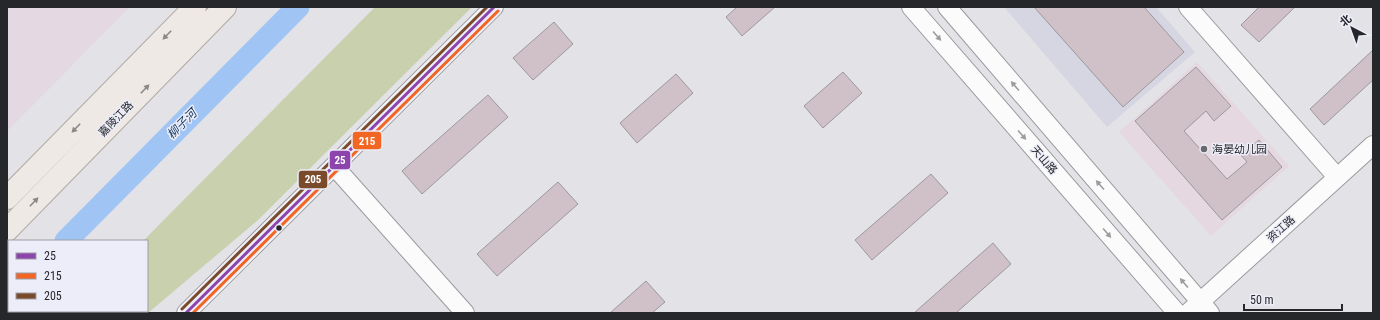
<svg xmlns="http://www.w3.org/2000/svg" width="1380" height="320" viewBox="0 0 1380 320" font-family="'Roboto Condensed','Noto Sans SC',sans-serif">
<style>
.built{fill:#d5d6e2}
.industrial{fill:#e4d8e2}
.education{fill:#e5d8e0}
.green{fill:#c9d0ad}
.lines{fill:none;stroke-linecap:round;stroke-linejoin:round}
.river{stroke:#a0c5f4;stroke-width:23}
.building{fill:#d0c0c8;stroke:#9b999c}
.minor-casing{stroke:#9a9a9e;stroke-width:20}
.major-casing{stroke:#b2a9a4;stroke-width:24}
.minor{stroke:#fbfbfb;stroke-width:18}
.major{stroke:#eee9e5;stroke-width:22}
.bus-1-casing{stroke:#ecedf8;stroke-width:6}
.bus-2-casing{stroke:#ecedf8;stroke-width:6}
.bus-3-casing{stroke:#ecedf8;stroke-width:6}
.bus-1{stroke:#8e44ad;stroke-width:3}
.bus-2{stroke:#f26522;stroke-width:3}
.bus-3{stroke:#7a4b2a;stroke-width:3}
.oneway{fill:#8a8888}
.oneway2{fill:#9b9c9d}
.poi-dot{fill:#68686d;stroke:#ecedf8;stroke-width:1.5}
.bus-dot{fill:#26272b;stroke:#ecedf8;stroke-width:1.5}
.labels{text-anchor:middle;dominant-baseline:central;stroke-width:3;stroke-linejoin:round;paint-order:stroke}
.street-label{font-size:11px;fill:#26272b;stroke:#ecedf8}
.poi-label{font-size:11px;fill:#26272b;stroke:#ecedf8;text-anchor:start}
.water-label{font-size:12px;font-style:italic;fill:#0d335b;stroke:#ecedf8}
.line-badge{stroke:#ecedf8;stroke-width:1.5}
.badge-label{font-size:11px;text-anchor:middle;font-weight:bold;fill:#fff}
</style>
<rect width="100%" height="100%" fill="#e2e2e7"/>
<!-- built -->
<path class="built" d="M1004,7H1156L1195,52L1107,127Z"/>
<!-- industrial -->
<path class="industrial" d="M7,7H130L7,131Z"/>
<!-- education -->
<path class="education" d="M1197,62L1289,166L1211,236L1119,132Z"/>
<!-- green -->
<path class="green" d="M375,7H472L258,220L148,313H110L108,311H147V241H143Z"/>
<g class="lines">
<!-- river -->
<path class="river" d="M66,241L298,7
M7,300L9,298"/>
</g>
<!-- building -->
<path class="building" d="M737,7H775L742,36L726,17Z
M1034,7H1144L1184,52L1123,107Z
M1259,7H1295L1259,42L1241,25Z
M554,22L573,44L533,80L513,58Z
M1373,50V80L1324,125L1310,109Z
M1196,67L1231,106L1214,121L1206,111L1184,131L1227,179L1247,162L1241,155L1259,140L1282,167L1222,220L1135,121Z
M843,72L862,93L823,128L804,106Z
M676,74L693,93L637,143L620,123Z
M488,95L508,117L422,194L402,171Z
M931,174L948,193L872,260L855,240Z
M558,182L578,204L497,276L477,254Z
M993,243L1011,264L956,313H914Z
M646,281L665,302L652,313H610Z"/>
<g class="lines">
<!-- minor casing -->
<g class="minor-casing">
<path id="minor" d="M911,7L1177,313
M947,7L1210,313
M1188,7L1337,177
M334,166L465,313
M7,259L9,262
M52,311L54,313
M77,311L79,313
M186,313L494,7
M1188,313L1373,145"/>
</g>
<!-- major casing -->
<g class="major-casing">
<path id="major" d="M7,198L195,7
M7,230L225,7"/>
</g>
<!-- minor -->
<use href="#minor" class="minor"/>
<!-- major -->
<use href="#major" class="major"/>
<!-- bus-1 casing -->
<g class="bus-1-casing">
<path id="bus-1" d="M186,313L494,7"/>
</g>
<!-- bus-2 casing -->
<g class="bus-2-casing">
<path id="bus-2" d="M193,313L498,11"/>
</g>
<!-- bus-3 casing -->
<g class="bus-3-casing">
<path id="bus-3" d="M182,309L487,7"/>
</g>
<!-- bus-1 -->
<use href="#bus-1" class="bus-1"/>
<!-- bus-2 -->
<use href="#bus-2" class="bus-2"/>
<!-- bus-3 -->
<use href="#bus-3" class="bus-3"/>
</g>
<!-- one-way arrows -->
<defs><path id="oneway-solid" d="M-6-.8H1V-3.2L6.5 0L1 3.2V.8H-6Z"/></defs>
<g class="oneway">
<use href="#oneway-solid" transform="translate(167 35) rotate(134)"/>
<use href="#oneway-solid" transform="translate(145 89) rotate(-46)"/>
<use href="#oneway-solid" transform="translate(76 128) rotate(134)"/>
<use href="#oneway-solid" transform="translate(34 202) rotate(-46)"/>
</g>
<g class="oneway2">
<use href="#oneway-solid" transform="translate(937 36) rotate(49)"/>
<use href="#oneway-solid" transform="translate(1015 86) rotate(-131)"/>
<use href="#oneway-solid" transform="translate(1022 135) rotate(49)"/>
<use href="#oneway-solid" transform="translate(1100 185) rotate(-131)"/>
<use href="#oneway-solid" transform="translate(1107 233) rotate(49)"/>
<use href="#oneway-solid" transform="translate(1184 283) rotate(-131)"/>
</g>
<!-- markers -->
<circle class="poi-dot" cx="1204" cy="149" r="4"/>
<circle class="bus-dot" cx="279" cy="228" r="3.5"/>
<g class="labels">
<!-- street labels -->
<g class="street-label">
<text transform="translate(116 119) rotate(-46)">嘉陵江路</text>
<text transform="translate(1044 160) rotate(49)">天山路</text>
<text transform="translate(1281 229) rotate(-42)">资江路</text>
</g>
<!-- poi labels -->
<g class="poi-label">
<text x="1212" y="149">海晏幼儿园</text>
</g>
<!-- water labels -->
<g class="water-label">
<text transform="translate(182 124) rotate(-45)">柳子河</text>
</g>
</g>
<g class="line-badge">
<rect x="352" y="131" width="30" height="19" rx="4" fill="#f26522"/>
<rect x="329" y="150" width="22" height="20" rx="4" fill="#8e44ad"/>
<rect x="298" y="170" width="30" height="19" rx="4" fill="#7a4b2a"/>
</g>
<g class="badge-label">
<text x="367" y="145">215</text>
<text x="340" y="164">25</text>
<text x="313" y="183">205</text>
</g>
<!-- border -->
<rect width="1380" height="320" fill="none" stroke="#26272b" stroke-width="16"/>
<!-- legend -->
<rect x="8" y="240" width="140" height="72" fill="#ecedf8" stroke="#9d9ea6"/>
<rect x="16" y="253" width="20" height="6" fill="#8e44ad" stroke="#9d9ea6"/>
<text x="44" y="260" font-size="12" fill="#26272b">25</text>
<rect x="16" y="273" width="20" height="6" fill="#f26522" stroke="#9d9ea6"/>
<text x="44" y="280" font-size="12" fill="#26272b">215</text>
<rect x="16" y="293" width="20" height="6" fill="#7a4b2a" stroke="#9d9ea6"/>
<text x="44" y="300" font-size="12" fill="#26272b">205</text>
<!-- north arrow -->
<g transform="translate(1352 28) rotate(319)" stroke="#ecedf8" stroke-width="3" paint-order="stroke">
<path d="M0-3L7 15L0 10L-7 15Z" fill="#26272b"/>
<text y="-6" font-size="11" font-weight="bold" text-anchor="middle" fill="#26272b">北</text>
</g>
<!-- scale -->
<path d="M1244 304v6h98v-6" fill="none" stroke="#26272b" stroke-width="2"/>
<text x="1250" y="304" font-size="12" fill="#26272b" stroke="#ecedf8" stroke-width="3" paint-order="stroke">50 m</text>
</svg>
